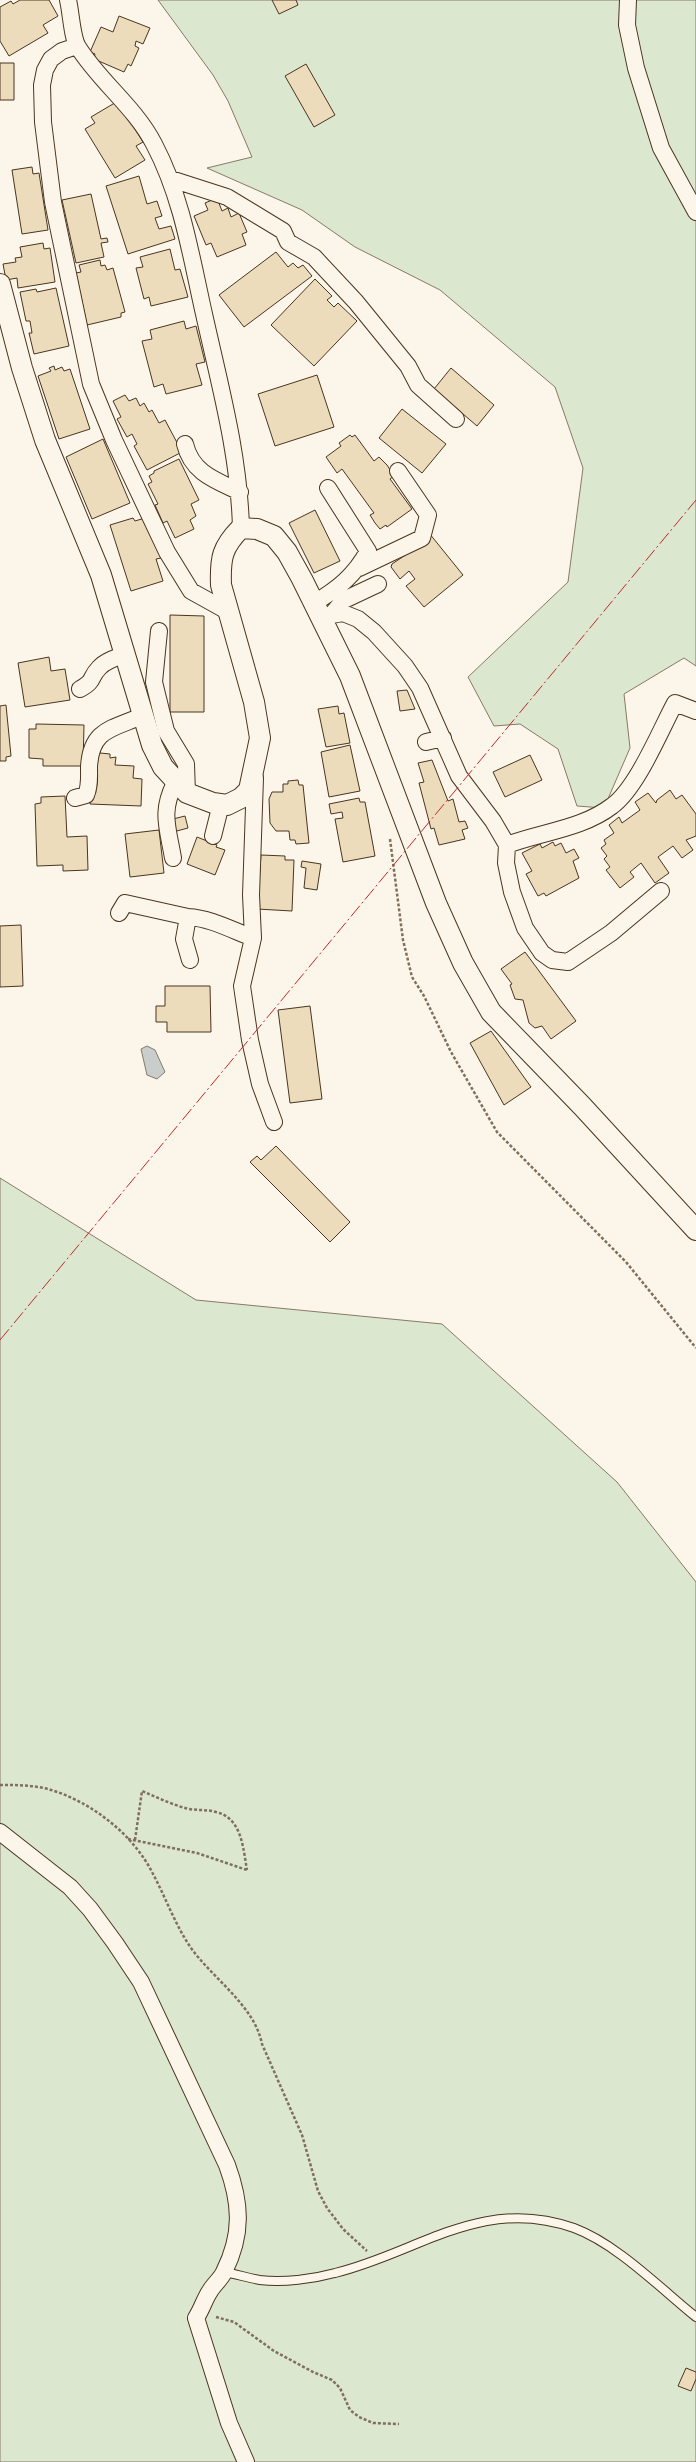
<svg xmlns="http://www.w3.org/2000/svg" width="696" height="2462" viewBox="0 0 696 2462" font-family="'Zilla Slab',serif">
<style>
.green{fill:#dce7d0;stroke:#887966}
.water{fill:#c9cecd;stroke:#887966}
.building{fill:#ecdcbc;stroke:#4a3520}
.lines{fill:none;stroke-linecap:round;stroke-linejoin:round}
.service-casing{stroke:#4a3520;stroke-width:10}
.minor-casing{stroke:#4a3520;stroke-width:18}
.tertiary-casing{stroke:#4a3520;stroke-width:22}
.path{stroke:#7f6f5c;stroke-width:2.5;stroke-dasharray:3 2;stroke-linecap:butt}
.service{stroke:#fbf6e9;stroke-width:8}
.minor{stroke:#fbf6e9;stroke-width:16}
.tertiary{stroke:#fbf6e9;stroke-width:20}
.power{stroke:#c62828;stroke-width:1;stroke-dasharray:14 3 2 3;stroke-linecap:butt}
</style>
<rect width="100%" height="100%" fill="#fbf6e9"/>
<!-- green -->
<path class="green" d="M158,0H696V666L684,658L624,694L630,748L604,808L577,806L558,749L520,724L494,726L468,677L568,582L583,468L555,387L440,290L355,247L302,210L207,168L252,157L228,101L213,75Z
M0,1178L196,1300L442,1324L617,1482L696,1582V2462H0Z"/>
<!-- water -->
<path class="water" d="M147,1046L155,1050L165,1072L157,1079L147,1075L141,1049Z"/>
<!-- building -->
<path class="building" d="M20,0H49L58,16L43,25L48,33L9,56L0,41V7L11,1L13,4Z
M272,0H296L298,5L279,14Z
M119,16L150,28L143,44L136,41L135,46L139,48L131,66L128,64L124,72L94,59L95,54L90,52L101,27L113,32Z
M0,63H14V100H0Z
M306,64L335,115L314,127L285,76Z
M118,101L143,142L136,146L145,160L115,178L85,129L95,123L91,117Z
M32,167L33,174L39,173L48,230L22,234L12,170Z
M139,176L147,204L157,201L162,216L155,218L159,229L171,226L175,239L128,254L106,186Z
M91,194L101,239L107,238L108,242L101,243L104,257L76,263L62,200Z
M217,198L222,211L228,208L231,217L239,213L247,232L242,234L246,245L217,257L211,243L206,245L194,216L208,210L205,203Z
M43,243L44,249L50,248L55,282L18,288L17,278L6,280L3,264L16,262L15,258L22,257L20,247Z
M170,249L175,270L180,269L188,297L151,306L149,297L144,299L136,268L143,267L140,257Z
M276,252L288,267L293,263L298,268L303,265L312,276L244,327L219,295Z
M100,260L101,266L105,265L107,270L113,268L125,312L121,313V317L87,325L76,273L81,272L79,265Z
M315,279L332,296L327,300L334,307L338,303L357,321L314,366L271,325Z
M56,288L69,346L34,354L29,333H32L30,321H26L20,292L36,289L37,292Z
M184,321L186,329L196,326L205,362L196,364L202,385L166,394L163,384L154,387L142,341L152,339L150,330Z
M54,366L55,370L62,367L64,371L70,369L90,429L59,439L38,376L51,371L49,368Z
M451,368L494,405L477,426L434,389Z
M317,375L334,427L275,446L258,394Z
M125,395L129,401L136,398L140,406L144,403L149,412L152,410L159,423L165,420L182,452L147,470L134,446L137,444L132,434L127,437L117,419L121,417L113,401Z
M402,409L446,444L422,473L379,438Z
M350,435L352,437L355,435L374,461L379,457L387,465L394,476L390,479L412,509L387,527L386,525L380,529L375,523L370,515L374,513L342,469L337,473L326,457L341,446L339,443Z
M103,439L130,503L92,519L66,457Z
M179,459L199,500L191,504L196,516L190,520L194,529L175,538L167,521L163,523L155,505L158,504L148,484L152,482L149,476L154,473V471Z
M315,510L340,561L314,573L289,523Z
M148,517L161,558L156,559L163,581L131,591L110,525L133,518L135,521Z
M429,533L463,575L424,607L406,586L415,579L409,571L400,579L391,567L392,564L413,550Z
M170,615L204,616V712H170Z
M49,657L51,671L65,669L70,700L25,707L18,663Z
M407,690L415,709L400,711L397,691Z
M6,705L11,756L6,757V761H0V706Z
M338,706L339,714L344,713L350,743L326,747L318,709Z
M36,724L84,725L83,766H43V759L29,758V729H36Z
M350,745L360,791L329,797L321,752Z
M100,748V753L110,754V758L116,757L115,765L134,766L133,778L142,779L141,806L90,804L91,767Z
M530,755L542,780L505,797L493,772Z
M432,760L448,801L453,799L459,822L465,821L468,828L462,830L465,839L439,845L434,828L431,829L419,783L424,782L418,763Z
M298,780L299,785H303L309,843L296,844L295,840H290L289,831H276L270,823L269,799L272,792H283V784H288V781Z
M670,790L676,799L682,795L696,814V836L686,840L693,850L682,858L673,846L658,857L669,873L655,883L641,863L630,872L634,877L620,888L606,870L610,867L604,859L607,856L601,848L606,844L604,840L614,833L609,825L619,817L622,823L640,810L635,802L648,793L656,803L657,800Z
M65,796L67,837L87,836L88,870L63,871V865L37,866L35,804L41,803V797Z
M359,798L360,802H365L375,856L343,862L335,819L343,818L342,812L331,814L329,804Z
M185,816L188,828L173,832L169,820Z
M159,830L164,873L130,877L125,834Z
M197,837L217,845L216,847L225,850L215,875L187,864Z
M553,842L555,846L561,843L566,853L574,849L579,858L573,861L579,878L546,896L544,893L538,896L526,874L532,871L522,853L540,844L542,848Z
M261,855L285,856V860H294L292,911L257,909Z
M302,861L321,864L317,890L304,888L306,868L301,867Z
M21,925L23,986L0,987V926Z
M525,952L576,1021L551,1039L542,1026L535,1028L529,1023L523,1000L515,999L510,985L512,984L501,969Z
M165,986H210L211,1032H167V1022H156V1006H165Z
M310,1006L322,1099L290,1103L278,1010Z
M491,1031L531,1087L504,1105L470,1043Z
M276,1146L350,1222L330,1242L250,1162L257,1156L261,1160Z
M686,2368L696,2372V2379L691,2391L678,2386Z"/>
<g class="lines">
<!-- service casing -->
<g class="service-casing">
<path id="service" d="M224,2272C236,2274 248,2278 260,2280C283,2283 313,2279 335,2273C418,2253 482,2195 574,2228C617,2244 660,2288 696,2317"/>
</g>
<!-- minor casing -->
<g class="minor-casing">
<path id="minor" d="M68,0C71,12 72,38 78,47C100,82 135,107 154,144C182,197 191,256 204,314C220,386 239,454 241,528
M628,0L627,25L636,68L661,148L696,212
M77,46L62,51L51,59L45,70L42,85L43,122L53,202L91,384L114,440L167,552L191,591L227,611
M171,179L227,197L283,231L288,242L314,257L356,302L408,366L418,385L456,419
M185,444C192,473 215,480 240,492
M359,568L422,538L428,515L398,471
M314,603C338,589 355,575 368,551L328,488
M332,614L344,600L378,584
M320,617L343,613L358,619L374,632L405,666L420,688L459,776L493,821L507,845L506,863L512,892L525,928L542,953L552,960L568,962L611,933L661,891
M159,631L154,682L166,731L186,764L187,793
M80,689C96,680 89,678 99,668C105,661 115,658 124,655
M426,742L443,738
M255,778L251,895L253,938L242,986L250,1040L260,1084L274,1122
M75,798L86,795C90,786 89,777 89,767C91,729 112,729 142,716
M213,836L221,804
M507,845C541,832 582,829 612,806C637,788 660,731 675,703L696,711
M173,858C168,828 160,812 175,783
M119,913L125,903L188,917
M190,960L184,939L188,917C210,918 232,930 253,938
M0,1832L70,1887L90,1909L115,1943L141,1982L227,2165C241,2203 243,2234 224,2272C221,2279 214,2284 210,2291C204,2300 202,2309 196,2318L229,2423L246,2462"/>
</g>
<!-- tertiary casing -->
<g class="tertiary-casing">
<path id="tertiary" d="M0,284L22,368L45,440L101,575L152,745L163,767L187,793L213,803L227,805L241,798L249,790L260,738L254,702L221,585C220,558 222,547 241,528L257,529L274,536L287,552L302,579L350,676L436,903L463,963L491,1012L582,1106L696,1230"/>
</g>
<!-- path -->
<path class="path" d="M390,839L403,940L412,977L424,996L451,1052L497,1132L626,1262L696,1348
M0,1785C16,1785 32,1785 48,1789C90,1801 132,1833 152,1872C165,1896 174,1922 189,1945C211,1978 254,2004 262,2044L302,2135L318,2191L327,2208L343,2229L367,2251
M128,1839L197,1853L247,1870
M135,1840L142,1791C156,1797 171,1804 185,1808C195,1811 206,1809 216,1812C242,1818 243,1848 247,1870
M216,2317L234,2322L274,2351L313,2372L332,2380L340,2388L350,2410L359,2417L373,2423L399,2424"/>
<!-- service -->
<use href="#service" class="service"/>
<!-- minor -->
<use href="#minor" class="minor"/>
<!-- tertiary -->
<use href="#tertiary" class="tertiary"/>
<!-- power -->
<path class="power" d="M0,1340L696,500"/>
</g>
</svg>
